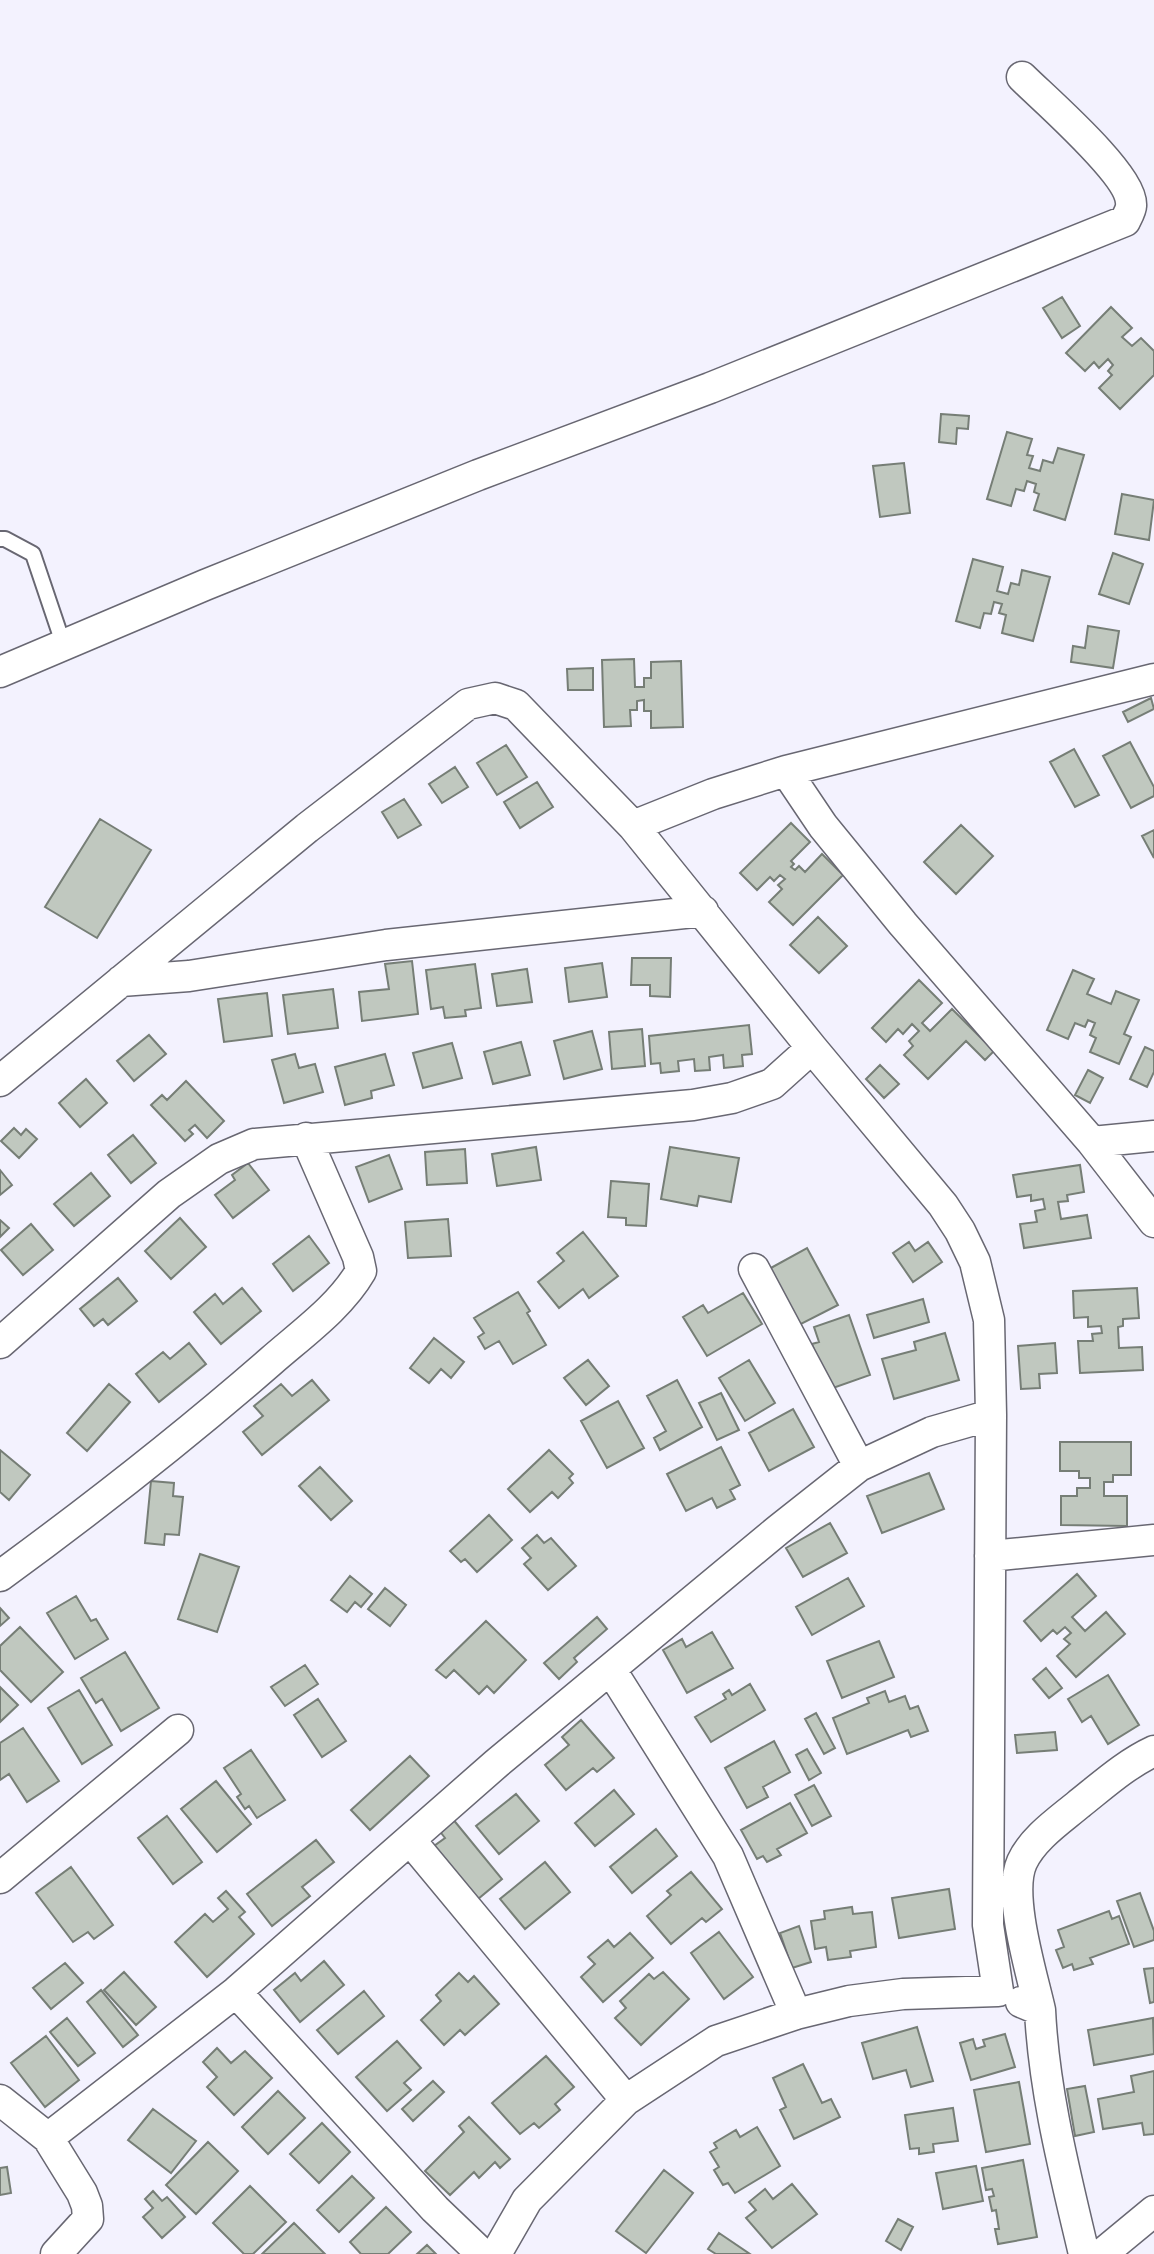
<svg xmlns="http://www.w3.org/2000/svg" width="1154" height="2254" viewBox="0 0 1154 2254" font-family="'Asap Condensed',sans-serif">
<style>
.building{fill:#c0c8bf;stroke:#767e76;stroke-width:2}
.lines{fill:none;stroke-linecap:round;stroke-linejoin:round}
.lane-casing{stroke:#686772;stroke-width:18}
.street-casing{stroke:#686772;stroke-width:33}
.lane{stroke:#fff;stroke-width:14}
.street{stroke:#fff;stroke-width:30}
</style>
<rect width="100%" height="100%" fill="#f3f2fe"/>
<!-- building -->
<path class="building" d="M1062,297L1080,326L1062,338L1043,308Z
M1111,307L1132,328L1122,337L1132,346L1141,338L1154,351V375L1120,409L1099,388L1112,375L1108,371L1113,365L1108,359L1099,368L1094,362L1085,371L1066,353Z
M941,414L969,416L968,429L957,428L956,444L939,442Z
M1007,432L1032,439L1027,455L1033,456L1029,468L1040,471L1043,460L1053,463L1058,448L1084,455L1065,520L1034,510L1039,494L1034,492L1036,484L1027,481L1024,491L1016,489L1011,506L987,499Z
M904,463L910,513L880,517L873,466Z
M1122,494L1154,500L1149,540L1115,534Z
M1113,553L1143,564L1129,604L1099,594Z
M973,559L1003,567L997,591L1008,594L1011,583L1019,585L1022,570L1050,577L1033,641L1002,633L1006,615L999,613L1002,604L994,602L991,614L984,613L980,628L956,621Z
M1088,626L1119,631L1113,668L1071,662L1073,646L1085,648Z
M634,659L635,687H644V678H651V662L681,661L683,727L651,728V711H644V700L637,701V710H630L631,726L604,727L602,660Z
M593,668V690H568L567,669Z
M1151,698L1154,709L1128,722L1123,712Z
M1130,742L1154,787V796L1131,808L1103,756Z
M506,745L527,777L497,795L477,763Z
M1074,749L1099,795L1075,807L1050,762Z
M455,767L468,787L442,803L429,784Z
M537,782L553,807L520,828L504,802Z
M404,799L421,825L398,838L382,812Z
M100,819L151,850L97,938L45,907Z
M791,823L810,842L791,861L794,864L791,867L795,870L799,866L805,872L822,854L843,875L793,925L769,902L782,889L778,885L785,879L780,875L774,881L770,877L757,890L740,873Z
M961,825L993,856L956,894L924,862Z
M1154,830V858L1142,836Z
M818,917L847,946L819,973L790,945Z
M632,958H671L670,997L650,996V985H631Z
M412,961L418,1014L362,1021L359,992L389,989L385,964Z
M602,963L607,997L569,1002L565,968Z
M475,964L481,1008L465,1010L466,1016L445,1018L443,1007L431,1009L426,970Z
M527,969L532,1002L497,1006L492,974Z
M1073,970L1094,979L1087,994L1111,1004L1116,991L1139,1000L1124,1034L1131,1037L1119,1064L1090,1052L1096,1038L1090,1035L1095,1023L1088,1020L1085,1027L1075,1023L1068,1039L1047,1030Z
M919,980L942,1003L922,1023L930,1031L952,1009L994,1051L985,1060L966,1041L928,1079L904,1055L913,1046L909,1041L919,1031L912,1024L903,1034L898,1029L886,1042L872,1028Z
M333,989L338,1028L288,1034L283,995Z
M267,993L272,1036L224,1042L218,999Z
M749,1025L752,1054L742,1055L743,1066L724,1068L723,1055L709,1057L710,1070L695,1071L694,1059L678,1061L679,1071L661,1073L660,1063L651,1064L649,1036Z
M642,1029L645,1066L612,1069L609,1032Z
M592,1031L602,1069L564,1079L554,1041Z
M149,1035L166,1054L134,1081L117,1061Z
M521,1042L530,1075L493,1084L484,1052Z
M452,1043L462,1078L423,1088L413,1053Z
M1145,1047L1154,1051V1072L1147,1087L1130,1079Z
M295,1054L299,1068L315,1064L323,1092L284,1103L272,1060Z
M385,1054L394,1085L371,1091L372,1098L345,1105L335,1067Z
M880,1065L899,1084L884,1098L866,1079Z
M1088,1070L1103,1078L1090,1103L1075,1095Z
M86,1079L107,1103L80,1127L59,1103Z
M186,1081L224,1121L207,1138L195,1125L189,1130L193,1134L185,1141L151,1105L162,1095L167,1100Z
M14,1128L21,1135L26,1129L37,1139L19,1158L1,1141Z
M133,1135L156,1163L131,1183L108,1155Z
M536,1147L541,1180L497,1186L492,1154Z
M670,1147L739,1158L731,1202L699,1196L697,1206L661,1199Z
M465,1149L467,1183L427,1185L425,1152Z
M389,1155L402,1189L369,1202L356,1167Z
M248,1163L269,1190L233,1218L215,1195L235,1180L232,1175Z
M1080,1165L1084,1192L1067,1195L1068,1201L1058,1202L1061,1219L1087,1215L1091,1238L1024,1248L1020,1224L1037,1222L1035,1211L1045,1209L1043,1199L1031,1201V1195L1017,1197L1013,1175Z
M0,1170L12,1185L0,1195Z
M91,1173L110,1196L74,1226L54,1204Z
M611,1181L649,1184L646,1226L626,1225V1218L608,1217Z
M180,1218L206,1247L171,1279L145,1251Z
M448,1219L451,1256L408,1258L405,1222Z
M0,1220L9,1228L0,1237Z
M31,1224L53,1250L23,1275L1,1250Z
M583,1232L618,1276L589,1298L583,1289L559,1308L538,1282L564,1261L557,1253Z
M309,1236L329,1263L293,1291L273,1264Z
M909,1242L915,1251L928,1242L942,1262L913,1282L893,1253Z
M807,1248L838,1305L799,1325L769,1269Z
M118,1278L137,1301L108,1325L103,1319L94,1326L80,1309Z
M242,1288L261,1311L221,1344L194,1312L215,1294L223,1304Z
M1137,1288L1139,1318L1123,1319V1326L1118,1327L1119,1348L1142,1347L1143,1370L1080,1373L1078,1341H1093L1092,1334L1102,1333L1101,1326L1088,1327V1317L1074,1318L1073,1291Z
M518,1292L530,1311L527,1313L546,1345L513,1364L499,1341L485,1349L478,1337L484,1333L474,1318Z
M743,1293L762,1324L707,1356L683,1317L703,1305L708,1313Z
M923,1299L929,1322L874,1338L867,1315Z
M849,1315L870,1375L833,1388L828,1376L824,1377L812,1344L819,1342L814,1327Z
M945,1333L959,1380L894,1399L882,1359L916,1350L914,1342Z
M434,1338L464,1362L451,1378L441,1369L429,1383L410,1368Z
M189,1343L206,1364L159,1402L136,1374L163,1352L170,1359Z
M1055,1343L1057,1373L1039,1374L1040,1388L1021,1389L1018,1346Z
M588,1360L609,1386L586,1405L564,1378Z
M749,1360L775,1403L745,1421L719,1378Z
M312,1380L329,1400L262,1455L243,1432L263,1416L254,1406L281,1384L292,1396Z
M677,1380L702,1427L660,1450L654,1438L666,1431L647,1396Z
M109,1384L130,1402L87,1451L67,1433Z
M721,1393L739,1430L717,1440L699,1403Z
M618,1401L644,1448L607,1468L581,1421Z
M793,1409L814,1447L769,1471L749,1433Z
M1060,1442H1131V1475H1113V1482H1104V1496H1127V1526L1061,1525V1496H1077V1488H1090V1478H1079V1471H1060Z
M721,1447L740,1485L730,1490L735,1499L717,1508L712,1498L686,1511L667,1474Z
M0,1450L30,1475L9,1500L0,1492Z
M549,1450L573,1474L569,1478L573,1483L558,1498L552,1492L530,1512L508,1489Z
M320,1467L352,1501L331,1520L299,1486Z
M929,1473L944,1509L882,1533L867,1496Z
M151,1481L174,1483L173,1496L183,1497L179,1535L165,1534L164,1545L145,1543Z
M489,1515L512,1540L477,1572L465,1559L461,1562L450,1551Z
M830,1523L847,1553L803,1577L786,1548Z
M537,1535L544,1543L551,1538L576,1566L548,1590L524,1564L531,1558L522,1548Z
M200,1554L239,1567L217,1632L178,1619Z
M1077,1574L1096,1596L1072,1617L1085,1631L1106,1612L1125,1634L1076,1677L1057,1656L1070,1644L1064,1639L1071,1633L1065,1627L1057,1634L1053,1630L1041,1641L1024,1621Z
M350,1576L372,1594L361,1607L355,1602L347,1612L331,1600Z
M848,1578L864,1606L812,1635L796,1607Z
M385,1588L406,1605L390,1626L368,1609Z
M76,1596L91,1621L96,1619L108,1639L75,1659L47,1613Z
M0,1608L9,1618L0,1626Z
M597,1617L607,1629L574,1658L577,1662L559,1679L544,1663Z
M486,1621L526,1660L494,1693L487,1686L479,1694L454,1670L446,1678L436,1670Z
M20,1627L63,1672L31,1702L0,1670V1646Z
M712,1632L733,1668L687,1693L663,1650L682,1639L686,1647Z
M879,1641L894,1677L842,1698L827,1661Z
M125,1652L159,1708L121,1731L102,1699L96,1703L81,1678Z
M305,1665L318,1684L285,1706L271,1687Z
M1046,1668L1062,1688L1049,1698L1033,1679Z
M1108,1675L1139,1725L1108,1744L1091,1716L1082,1722L1068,1699Z
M750,1684L765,1710L711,1742L695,1717L726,1699L723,1694L729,1690L732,1695Z
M0,1687L18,1705L0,1722Z
M79,1690L112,1745L82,1764L48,1708Z
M885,1691L889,1702L905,1696L910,1709L918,1706L928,1731L911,1737L908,1730L847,1754L833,1718L869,1703L867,1698Z
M318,1699L346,1741L322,1757L294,1715Z
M816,1713L835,1748L824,1754L805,1719Z
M581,1720L614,1758L597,1772L593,1768L566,1790L545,1765L569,1745L562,1737Z
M23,1728L59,1781L27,1802L9,1774L0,1780V1743Z
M1055,1732L1057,1750L1017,1753L1015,1735Z
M774,1741L790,1772L763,1787L768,1797L747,1808L725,1768Z
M807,1749L821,1773L809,1780L796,1755Z
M251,1750L285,1800L257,1818L249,1806L245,1809L237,1797L241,1794L224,1768Z
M410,1756L429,1776L370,1830L351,1810Z
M216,1781L251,1824L217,1852L181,1809Z
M814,1785L831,1816L812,1826L795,1795Z
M614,1790L634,1814L595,1846L575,1823Z
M516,1794L539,1821L499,1854L476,1826Z
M790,1803L807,1833L777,1849L781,1855L767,1862L763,1856L757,1859L741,1830Z
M167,1816L202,1862L173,1884L138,1838Z
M452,1818L502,1879L478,1899L434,1846L445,1838L438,1829Z
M656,1829L677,1856L632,1893L610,1867Z
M316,1840L334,1862L302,1887L310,1896L272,1926L247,1894Z
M545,1862L570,1892L525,1929L500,1899Z
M71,1867L113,1925L94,1939L88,1932L73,1942L36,1893Z
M691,1872L722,1909L706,1922L702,1918L671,1944L647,1916L671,1895L667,1891Z
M949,1889L955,1929L899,1938L892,1898Z
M226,1891L245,1912L239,1917L254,1934L207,1977L175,1942L205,1914L213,1922L228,1909L218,1898Z
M1140,1893L1154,1931V1940L1134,1947L1117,1901Z
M852,1907L853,1914L872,1912L876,1947L850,1951L851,1957L828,1960L826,1947L815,1949L811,1921L825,1919L824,1911Z
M1109,1911L1112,1919L1119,1916L1129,1944L1090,1958L1093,1964L1074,1970L1072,1964L1063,1968L1056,1950L1064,1947L1058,1930Z
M799,1926L811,1962L792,1968L780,1933Z
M719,1932L753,1977L724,1999L691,1953Z
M630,1933L653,1958L603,2002L581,1977L595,1964L588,1957L608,1940L614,1947Z
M324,1961L344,1985L300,2022L274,1990L295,1973L301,1981Z
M65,1963L83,1983L51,2009L33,1988Z
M1154,1968V2002L1150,2003L1144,1969Z
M124,1972L156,2007L136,2025L104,1990Z
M663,1972L689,1999L641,2045L615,2018L626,2008L620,2001L649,1974L654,1979Z
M459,1973L468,1982L474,1976L499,2004L465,2035L460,2030L444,2045L421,2020L441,2001L436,1995Z
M101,1990L138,2035L123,2047L87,2002Z
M364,1991L384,2016L338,2054L317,2030Z
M67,2018L95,2053L78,2066L50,2032Z
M1153,2018L1154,2054L1094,2065L1088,2030Z
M917,2027L933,2081L911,2087L906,2070L873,2079L862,2043Z
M1005,2034L1015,2067L971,2080L960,2043L973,2039L976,2049L985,2046L983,2040Z
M46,2036L79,2080L45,2107L11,2063Z
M397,2041L421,2068L404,2083L411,2090L387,2111L356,2077Z
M217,2048L231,2063L245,2051L272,2078L234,2115L207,2087L217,2077L203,2062Z
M546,2056L574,2087L555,2104L560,2110L539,2128L534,2123L520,2134L492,2103Z
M803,2064L822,2103L831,2099L840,2117L794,2139L780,2110L786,2107L773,2078Z
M1154,2071V2134L1144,2135L1142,2123L1103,2129L1098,2099L1134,2092L1131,2076Z
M433,2081L444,2092L413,2121L402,2109Z
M1019,2082L1030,2144L986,2152L974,2090Z
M1085,2086L1094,2132L1075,2136L1067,2089Z
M278,2091L305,2118L268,2154L242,2127Z
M953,2108L958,2141L933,2144L934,2152L919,2154V2148L910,2149L905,2115Z
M153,2109L196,2141L171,2173L128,2140Z
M469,2117L510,2159L500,2168L495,2162L479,2178L474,2172L450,2195L425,2171L464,2132L459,2126Z
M322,2123L350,2152L319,2183L290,2154Z
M757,2127L780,2166L735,2193L728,2183L723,2185L714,2170L719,2167L710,2152L717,2148L714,2143L736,2130L740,2137Z
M208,2142L238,2171L196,2214L166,2185Z
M1023,2160L1037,2237L998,2244L995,2229H999L996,2210L992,2211L989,2197L994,2196L992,2189L986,2190L982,2168Z
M976,2166L983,2201L943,2209L936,2173Z
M7,2167L11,2193L0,2195V2168Z
M664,2170L693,2193L646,2253L616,2231Z
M352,2176L374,2198L339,2232L317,2210Z
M792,2184L817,2214L772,2248L746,2218L756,2210L749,2202L765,2189L773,2199Z
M250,2186L286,2222L253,2254H244L213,2223Z
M153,2191L162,2201L167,2197L185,2217L162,2238L143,2217L153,2208L145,2199Z
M386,2207L411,2232L388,2254H361L350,2242Z
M898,2219L913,2227L901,2250L886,2241Z
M294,2223L325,2254H262Z
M719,2233L750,2254H716L708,2249Z
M427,2245L436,2254H417Z"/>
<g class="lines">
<!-- lane casing -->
<g class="lane-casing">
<path id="lane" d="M0,539H5L33,554L64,646"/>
</g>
<!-- street casing -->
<g class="street-casing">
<path id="street" d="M0,672L205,585L478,475L710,388L1125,221C1127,217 1131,210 1131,206C1134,176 1044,99 1022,77
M786,771L823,826L903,924L1092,1142L1154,1136
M633,826L713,794L786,771L1154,679
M121,981L189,976L386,945L703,911
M0,1081L307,828L468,704L495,698L516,705L633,826L812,1048L943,1205L960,1231L975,1262L989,1320L991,1415L988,1925L998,1991L903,1994L849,2001L796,2014L716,2041L626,2100L527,2200L496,2254
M1092,1142L1154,1222
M754,1269L859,1466
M0,1343L169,1194L219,1159L254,1144L693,1105L732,1098L772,1084L812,1048
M990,1556L1154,1540
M0,1576C93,1508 185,1436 271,1361C303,1333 340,1307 361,1271L358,1257L306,1138
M611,1670L728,1856L796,2014
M411,1841L626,2100
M0,1878L178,1730
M236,1992L435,2209L482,2254
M1021,2002L1040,2010C1044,2093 1065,2173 1084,2254
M1040,2010C1032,1974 1007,1895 1022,1862C1033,1838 1060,1820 1079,1804C1103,1785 1126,1764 1154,1751
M0,2100L48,2138L82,2193L87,2206L88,2219L56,2254
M48,2138L236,1992L497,1763L778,1530L859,1466L932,1432L991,1415
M1102,2254L1154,2211"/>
</g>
<!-- lane -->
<use href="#lane" class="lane"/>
<!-- street -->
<use href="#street" class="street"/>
</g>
</svg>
